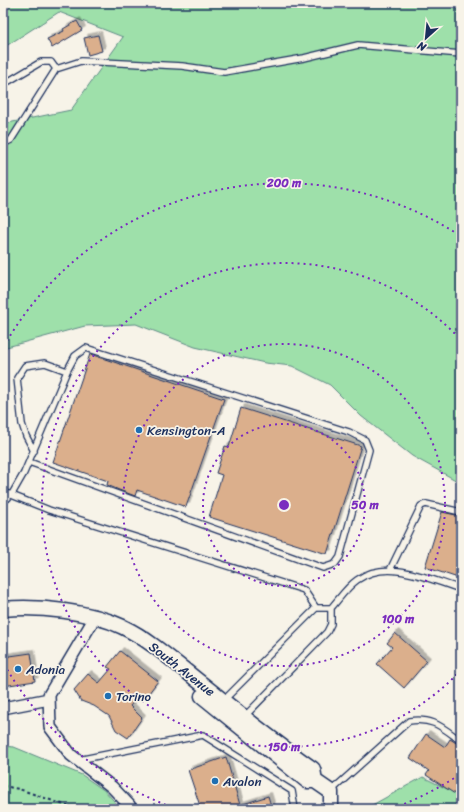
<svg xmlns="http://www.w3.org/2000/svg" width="464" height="812" viewBox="0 0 464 812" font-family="Sriracha,sans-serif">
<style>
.green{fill:#9ee0aa;stroke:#5c8884}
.building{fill:#dbaf8c;stroke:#1b2f5e;filter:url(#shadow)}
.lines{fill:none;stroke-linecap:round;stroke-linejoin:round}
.service-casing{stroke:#1b2f5e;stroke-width:8}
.minor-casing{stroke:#1b2f5e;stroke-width:14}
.tertiary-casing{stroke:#1b2f5e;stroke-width:17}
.path{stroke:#1b2f5e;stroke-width:2;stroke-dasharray:3 3;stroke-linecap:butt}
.service{stroke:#f7f3e8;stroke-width:5.5}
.minor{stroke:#f7f3e8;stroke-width:11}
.tertiary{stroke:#f7f3e8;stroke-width:14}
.ring{fill:none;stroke:#7b2cbf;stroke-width:2;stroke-dasharray:2 4}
.poi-dot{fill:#1f6fb2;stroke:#f7f3e8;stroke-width:1.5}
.labels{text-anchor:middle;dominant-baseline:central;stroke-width:3.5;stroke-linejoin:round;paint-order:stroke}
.poi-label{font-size:13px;fill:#1b2f5e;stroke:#f7f3e8;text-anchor:start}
.street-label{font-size:13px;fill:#1b2f5e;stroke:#f7f3e8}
.centre{fill:#7b2cbf;stroke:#f7f3e8;stroke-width:2}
.ring-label{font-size:12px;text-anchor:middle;font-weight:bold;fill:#7b2cbf;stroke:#f7f3e8;stroke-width:3.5;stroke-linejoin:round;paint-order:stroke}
</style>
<defs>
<filter id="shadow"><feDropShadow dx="3.5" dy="-3.5" stdDeviation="0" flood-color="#0004"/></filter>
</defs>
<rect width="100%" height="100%" fill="#f7f3e8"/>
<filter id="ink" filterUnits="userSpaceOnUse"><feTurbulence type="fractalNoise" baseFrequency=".025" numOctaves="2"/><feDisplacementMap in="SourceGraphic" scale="8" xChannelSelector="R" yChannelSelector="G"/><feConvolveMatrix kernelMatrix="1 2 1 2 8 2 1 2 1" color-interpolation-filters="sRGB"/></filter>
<g filter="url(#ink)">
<!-- green -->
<path class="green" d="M3,3H461V483L412,456L361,416L330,385L292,366L265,363L195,347L136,324L85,326L3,348V124L71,110L123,37L59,12L3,48Z
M3,746L14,747L82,775L105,791L121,809H3Z
M423,777L461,796V809H365Z"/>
<!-- building -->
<path class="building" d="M77,21L82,30L52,48L47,39L64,31L63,29Z
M98,35L102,51L88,55L84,38Z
M90,354L224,399L186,507L137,490L135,496L119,490L107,485L108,481L53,462Z
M241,408L361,446L327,554L209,517L222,475L216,473L225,446L229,447Z
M442,512L461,516V579L425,567Z
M395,633L427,661L404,688L377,664L392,647L387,643Z
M120,651L158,681L145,698L140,694L130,706L142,718L128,738L116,730L109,716L94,706L81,701L74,690L88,674L99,683L111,669L107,667Z
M31,653L35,681L3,686V657Z
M426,734L445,747L450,739L461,746V798L426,775L429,771L410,758Z
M226,757L240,805L268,796L272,809H201L188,770Z"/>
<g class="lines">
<!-- service casing -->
<g class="service-casing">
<path id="service" d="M9,81L41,62H51L56,69
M3,144L11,140L56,69L81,61L182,66L224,72L304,58L358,45L461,54
M34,451L26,436L22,424L17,378L25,366L45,363L67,371
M9,494L49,510L304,590L316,608
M12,494L24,473L67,371L75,356L86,348L349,432L365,440L369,450L340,557L335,564L323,568L29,462
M3,501L8,498V494
M390,570L421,506L426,504L461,512
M224,700L316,608H331
M245,716L327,632L331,624V608C339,599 347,587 357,580C388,558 428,579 461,589
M78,760L203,735L292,791L295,809
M331,791L409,721C433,717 443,728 461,741"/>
</g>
<!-- minor casing -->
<g class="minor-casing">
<path id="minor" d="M91,624L49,695L50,727L71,755L112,787L129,805L131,809
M3,708L49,699"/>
</g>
<!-- tertiary casing -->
<g class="tertiary-casing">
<path id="tertiary" d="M3,609C39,606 90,611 123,627C150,640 173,661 197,680C235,710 273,741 313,769L315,781L331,792V809
M202,696L307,781H315"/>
</g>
<!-- path -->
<path class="path" d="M3,786L19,789L76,809"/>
<!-- service -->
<use href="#service" class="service"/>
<!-- minor -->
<use href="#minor" class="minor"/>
<!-- tertiary -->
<use href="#tertiary" class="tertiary"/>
</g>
</g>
<!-- distance rings -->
<g class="ring">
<circle cx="284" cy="505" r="81"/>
<circle cx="284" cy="505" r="161"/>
<path d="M461 670A242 242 0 1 1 461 340"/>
<path d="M459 775A322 322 0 0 1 391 809M177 809A322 322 0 0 1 4 664M4 346A322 322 0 0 1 459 235"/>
</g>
<!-- markers -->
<g class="poi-dot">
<circle cx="139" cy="430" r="4"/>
<circle cx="18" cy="669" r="4"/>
<circle cx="108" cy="696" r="4"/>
<circle cx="215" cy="781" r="4"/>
</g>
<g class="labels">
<!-- poi labels -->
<g class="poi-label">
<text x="147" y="430">Kensington-A</text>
<text x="26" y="669">Adonia</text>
<text x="116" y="696">Torino</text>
<text x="223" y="781">Avalon</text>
</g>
<!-- street labels -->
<g class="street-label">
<text transform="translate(182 669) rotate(38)">South Avenue</text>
</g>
</g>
<circle cx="284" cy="505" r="6" class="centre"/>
<g class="ring-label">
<text x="284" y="187">200 m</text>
<text x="365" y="509">50 m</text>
<text x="398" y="623">100 m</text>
<text x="284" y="751">150 m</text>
</g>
<!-- margin -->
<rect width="464" height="812" fill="none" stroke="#f7f3e8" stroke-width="16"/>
<rect x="8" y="8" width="448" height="796" fill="none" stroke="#1b2f5e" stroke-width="1.5" filter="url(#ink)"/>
<!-- north arrow -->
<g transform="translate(426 38) rotate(207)" stroke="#f7f3e8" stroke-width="3" paint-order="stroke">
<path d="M0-3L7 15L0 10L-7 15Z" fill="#1b2f5e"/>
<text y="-6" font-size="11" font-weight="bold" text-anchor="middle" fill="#1b2f5e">N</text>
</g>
</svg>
